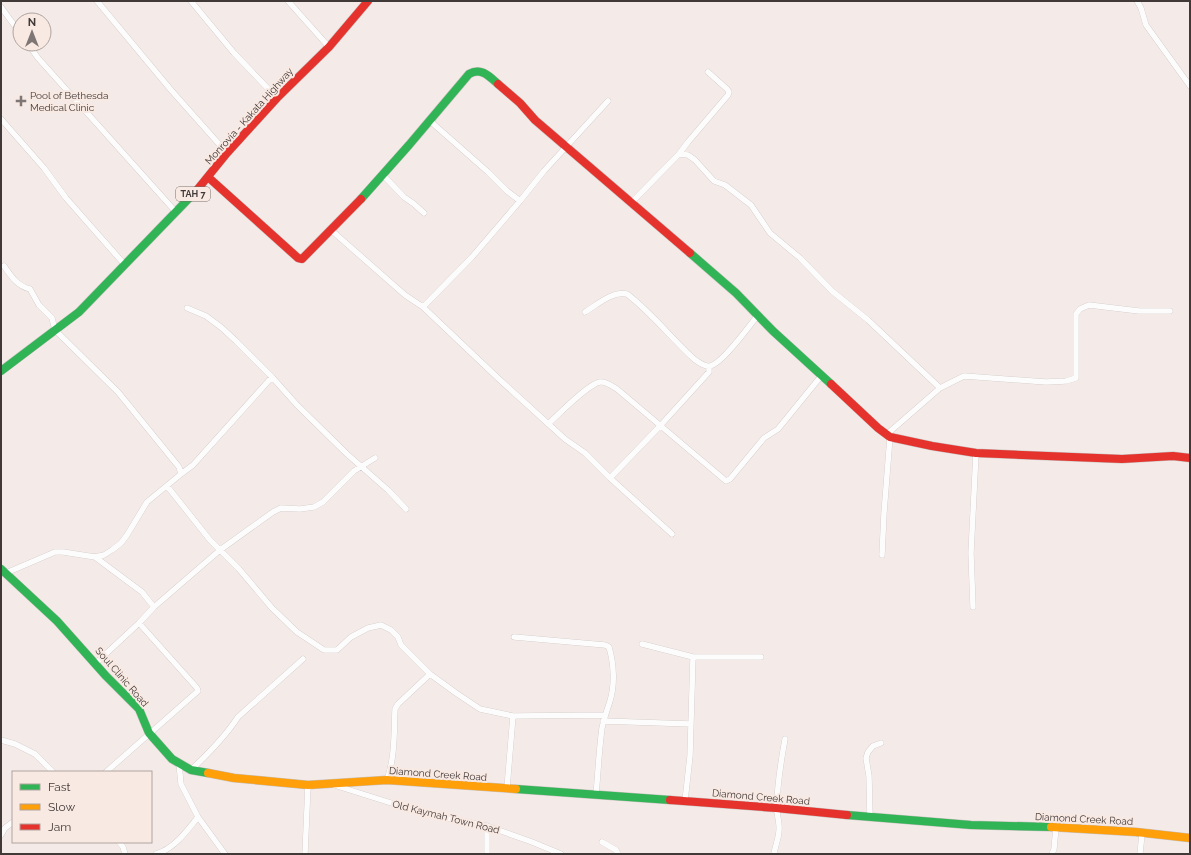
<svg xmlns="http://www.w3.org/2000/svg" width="1191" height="855" viewBox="0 0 1191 855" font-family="Raleway,sans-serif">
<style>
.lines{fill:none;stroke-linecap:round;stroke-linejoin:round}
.street-casing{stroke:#c7c0be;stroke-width:6}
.fast-casing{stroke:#c7c0be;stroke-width:9}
.slow-casing{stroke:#c7c0be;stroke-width:9}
.jam-casing{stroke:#c7c0be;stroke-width:9}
.street{stroke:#fdfcfc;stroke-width:5.5}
.fast{stroke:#30b455;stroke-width:8}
.slow{stroke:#ff9f0a;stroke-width:8}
.jam{stroke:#e5322d;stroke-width:8}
.poi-dot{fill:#7f7775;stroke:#f9e9e3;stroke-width:1.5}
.labels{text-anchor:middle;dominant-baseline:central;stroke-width:4;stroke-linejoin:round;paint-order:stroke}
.shield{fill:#f9e9e3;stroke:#786e6b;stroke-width:1}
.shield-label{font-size:9px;font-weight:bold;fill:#403937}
.poi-label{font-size:10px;fill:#403937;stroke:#f9e9e3;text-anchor:start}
.street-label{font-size:10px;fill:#403937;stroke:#f9e9e3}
</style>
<rect width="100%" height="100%" fill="#f4ebe8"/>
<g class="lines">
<!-- street casing -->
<g class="street-casing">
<path id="street" d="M97,1L171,90L227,153
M191,1L234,53L277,98
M288,1L329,47
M1137,1L1141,8L1146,25L1190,86
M1,7L20,33
M28,44L38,58L175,211
M1,119L44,168L66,198L125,265
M430,121L488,172L507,191L520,201
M679,154L688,142L728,95L729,92L727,89L708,72
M382,174L404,197L414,204L424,213
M632,202L679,154L688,155L695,160L714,181L725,185L751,205L770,233L800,258L832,291L868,320L940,388
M331,230L405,295L423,307L500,380L565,439L585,453L610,478L672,534
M4,266C11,276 17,286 30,289L39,305L52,318L55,330L118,392L179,467L181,474L147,502L127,535L121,543L112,550L104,555L95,557L63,552H55L6,573
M423,307L472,257L520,201L544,171L608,101
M187,308L206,316L222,328L236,341L272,377L297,405L347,454L388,490L406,509
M585,312C598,304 612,291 627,294C652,313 671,338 694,359C698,362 705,367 710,366C722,364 750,325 758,315
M548,424C559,414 588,384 600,382C606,381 612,386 617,389L726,481L730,479L764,438L778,429L822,375
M886,435L940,388L964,376L1046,382L1066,381L1076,378V314L1080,309L1089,305L1139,311H1170
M181,474L193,465L272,377
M610,478L660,426L709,372V367
M167,486L210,540L239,569L272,608L297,632L324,650H337L351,637L368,628L381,625L391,630L398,637L401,645L430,674L456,693L480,709L513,716L605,715
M882,555L884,513L890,437
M95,557L142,592L154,607L139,623L96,663
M154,607L220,550L273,512L281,508L300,509L314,507L323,502L354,471L375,458
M973,607L971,553L976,453
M514,637L605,645L609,647C614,664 615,685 610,701C607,710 604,719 602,728C599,750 598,773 596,795
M642,644L693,657L690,756L685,801
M693,657H761
M603,721L691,724
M1,740L15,744L35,754L53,772
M191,770C208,754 225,737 238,717L303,659
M106,772L198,691L197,688L139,623
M387,780C395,757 394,733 395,709L398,704L430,674
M334,785L423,813L487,826L532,842L561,854
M507,788L513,716
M198,817L225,854
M870,817L869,776L866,758L868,752L873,746L881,743
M1,835L5,828L13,822
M119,842L123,847L125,854
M602,842L616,850L618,854
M156,854C174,849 187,831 198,817L181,784L179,764
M305,854L308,785
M487,854V826
M774,854C775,846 779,838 779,830C780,822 776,814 777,806C777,783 781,761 785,739
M1052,854L1054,849L1056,827
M1140,854L1142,834"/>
</g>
<!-- fast casing -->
<g class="fast-casing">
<path id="fast" d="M361,199L409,145L469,74C481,67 489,76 498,84
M690,253L736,293L773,331L831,384
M1,371L79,312L197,190
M1,569L57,621L106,676L139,709L149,733L172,759L191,770L208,773
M516,789L670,800
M847,815L971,825L1051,827"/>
</g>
<!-- slow casing -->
<g class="slow-casing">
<path id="slow" d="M208,773L234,778L308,785L387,780L516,789
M1051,827L1136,832L1190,838"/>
</g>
<!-- jam casing -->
<g class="jam-casing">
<path id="jam" d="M498,84L520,103L535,120L690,253
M208,177L298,258L302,259L361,199
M197,190L227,153L277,98L329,47L368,1
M831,384L878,428L890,437L932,446L976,453L1122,459L1173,456L1190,458
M670,800L776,808L847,815"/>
</g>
<!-- street -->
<use href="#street" class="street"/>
<!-- fast -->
<use href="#fast" class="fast"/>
<!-- slow -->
<use href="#slow" class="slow"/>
<!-- jam -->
<use href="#jam" class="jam"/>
</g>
<!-- markers -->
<path class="poi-dot" d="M19 95h4v4h4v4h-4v4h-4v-4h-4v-4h4z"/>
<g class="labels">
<!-- shield labels -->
<rect class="shield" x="176" y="187" width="34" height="14" rx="3"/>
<g class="shield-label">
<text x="193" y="194">TAH 7</text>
</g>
<!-- poi labels -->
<g class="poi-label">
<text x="30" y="95">Pool of Bethesda<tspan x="30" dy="12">Medical Clinic</tspan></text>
</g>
<!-- street labels -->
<g class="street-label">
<text transform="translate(249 116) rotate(-48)">Monrovia - Kakata Highway</text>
<text transform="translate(122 677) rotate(49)">Soul Clinic Road</text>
<text transform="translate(438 774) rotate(4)">Diamond Creek Road</text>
<text transform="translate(761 797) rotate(5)">Diamond Creek Road</text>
<text transform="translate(446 817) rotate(14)">Old Kaymah Town Road</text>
<text transform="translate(1084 819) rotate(3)">Diamond Creek Road</text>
</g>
</g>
<!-- border -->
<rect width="1191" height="855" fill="none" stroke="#403937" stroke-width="4"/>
<!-- legend -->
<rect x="12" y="771" width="140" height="72" fill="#f9e9e3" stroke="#afa39e"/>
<rect x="20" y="784" width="20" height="6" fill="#30b455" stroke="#afa39e"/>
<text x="48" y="791" font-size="12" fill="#403937">Fast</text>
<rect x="20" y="804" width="20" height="6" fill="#ff9f0a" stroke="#afa39e"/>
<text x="48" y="811" font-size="12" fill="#403937">Slow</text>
<rect x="20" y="824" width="20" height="6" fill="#e5322d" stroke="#afa39e"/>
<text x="48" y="831" font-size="12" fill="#403937">Jam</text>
<!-- north arrow -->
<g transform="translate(32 32)"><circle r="19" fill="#f9e9e3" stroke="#afa39e"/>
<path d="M0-3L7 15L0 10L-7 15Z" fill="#7f7775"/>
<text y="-6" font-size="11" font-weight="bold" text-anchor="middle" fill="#403937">N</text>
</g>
</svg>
